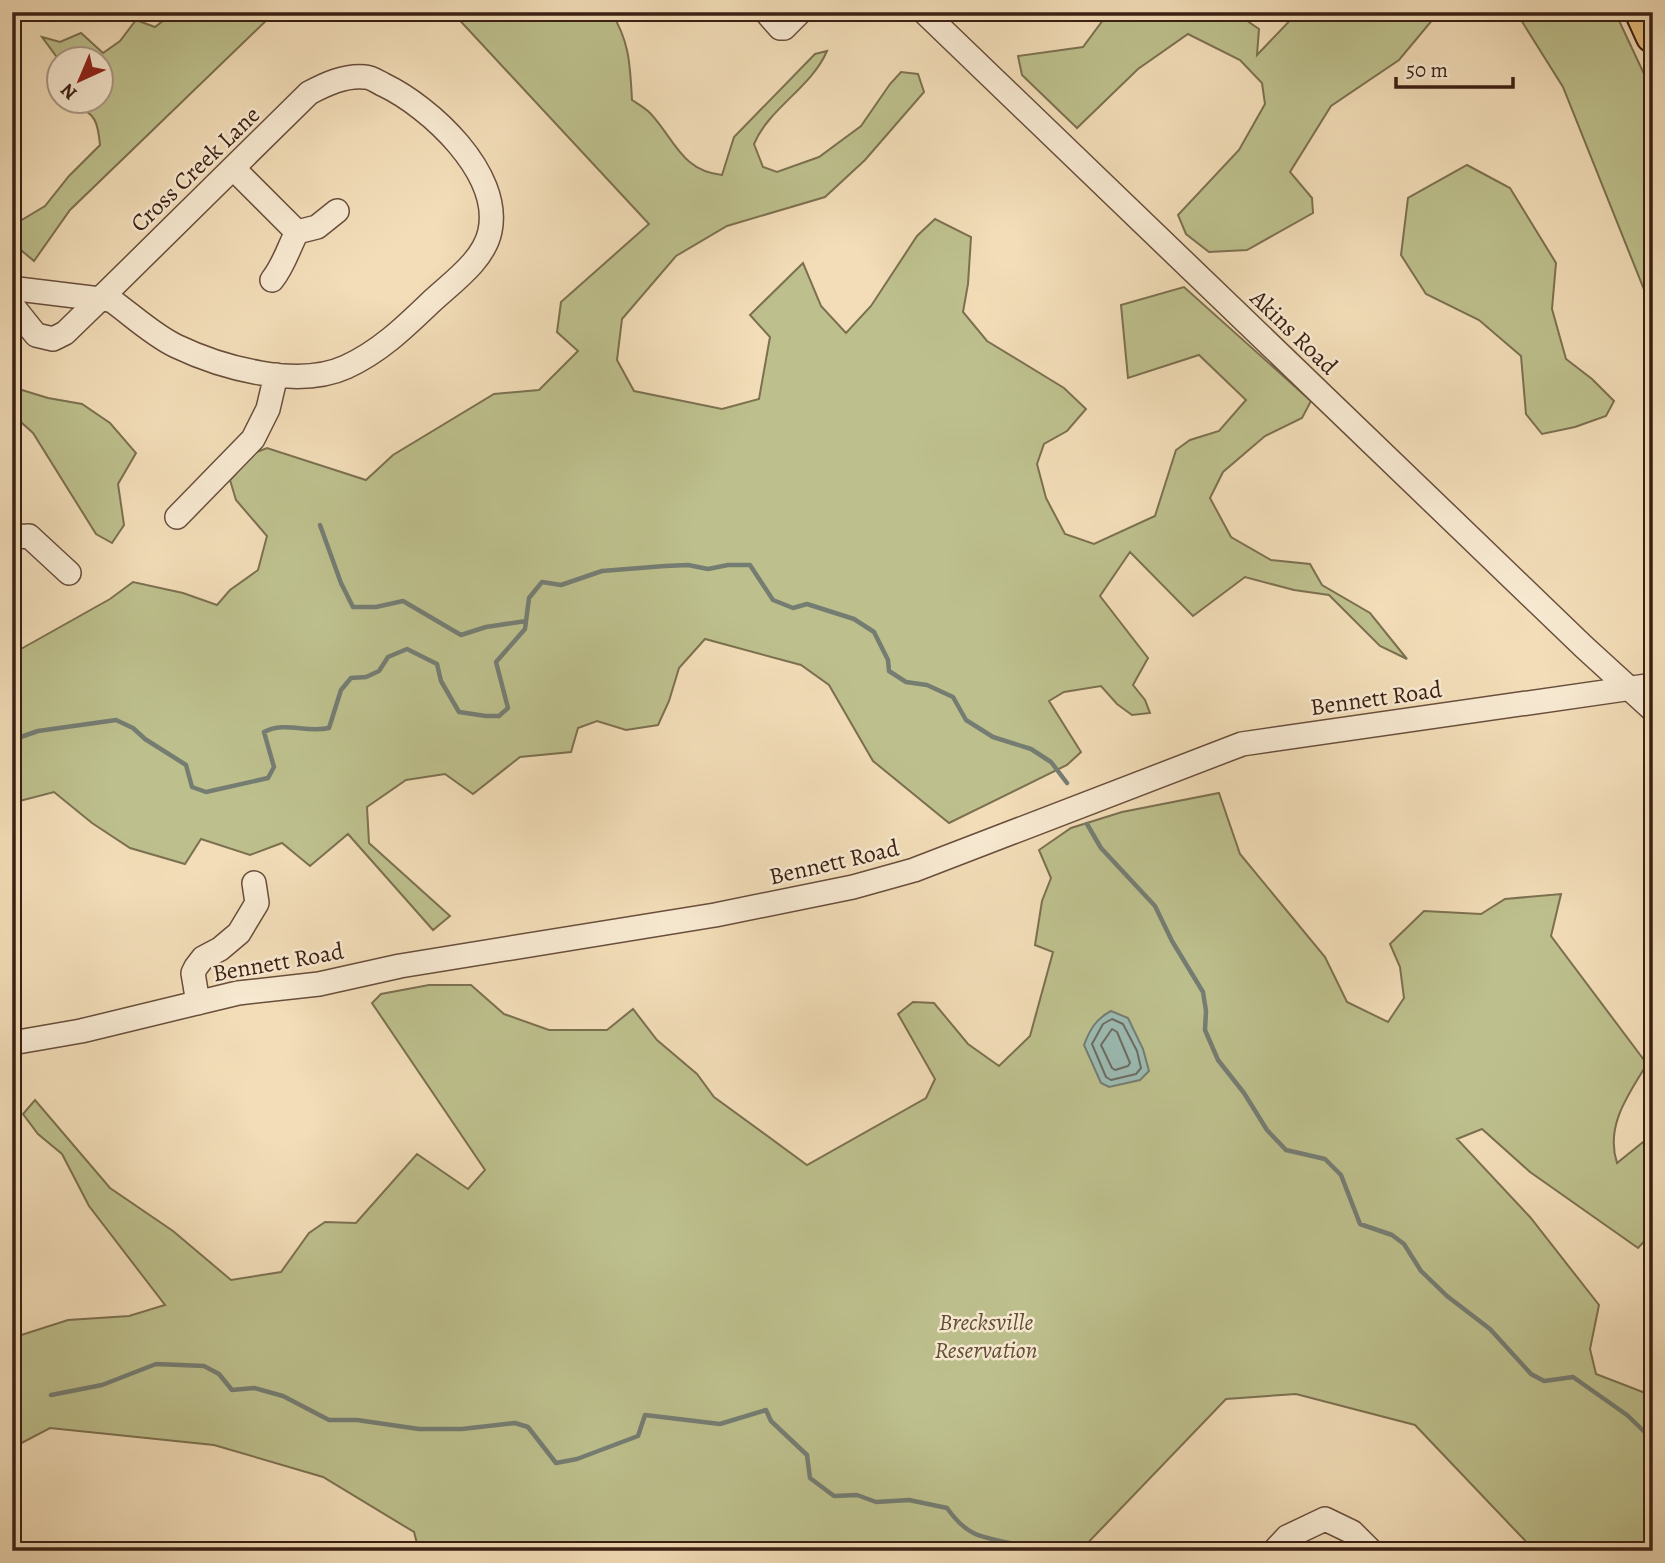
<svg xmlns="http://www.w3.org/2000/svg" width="1665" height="1563" viewBox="0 0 1665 1563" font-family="Alegreya,serif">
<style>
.green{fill:#bdc08d;stroke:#7c7050;stroke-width:2}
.water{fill:#9cbbb3;stroke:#757d73;stroke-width:2}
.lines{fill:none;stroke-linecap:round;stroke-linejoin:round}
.shore{stroke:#6c6d63;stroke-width:2}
.stream{stroke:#757d73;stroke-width:4.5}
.minor-casing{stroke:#694e3c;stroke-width:26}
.highway-casing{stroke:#3b1f13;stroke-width:37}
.minor{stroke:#f7e9d1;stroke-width:23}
.highway{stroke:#e9be7c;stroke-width:33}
.labels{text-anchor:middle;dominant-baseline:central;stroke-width:5;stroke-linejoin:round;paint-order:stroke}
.street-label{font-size:24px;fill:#3b1f13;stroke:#f7e9d1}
.park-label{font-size:24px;font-style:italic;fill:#624f38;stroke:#f7e9d1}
</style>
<rect width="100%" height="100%" fill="#f2ddb8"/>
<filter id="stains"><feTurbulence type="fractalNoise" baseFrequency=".00286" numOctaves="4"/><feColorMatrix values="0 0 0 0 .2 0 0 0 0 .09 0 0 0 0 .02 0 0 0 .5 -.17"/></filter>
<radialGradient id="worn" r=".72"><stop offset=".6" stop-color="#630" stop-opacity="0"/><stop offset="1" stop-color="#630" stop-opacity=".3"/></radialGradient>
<!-- green -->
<path class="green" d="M174,12H275L70,210L34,261L16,246L20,221L45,206L69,176L100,145C98,123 96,112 72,105L73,102H102V60H59L42,37L60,42L81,33L103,53L120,41L136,20L155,27Z
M452,12H611C630,42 630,66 632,100C638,104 645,108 650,113C674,138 681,171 722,175L734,137L815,54L827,51C811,88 769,108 754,144L763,167L777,172L819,157L861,126L890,84L901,72L918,74L924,92L865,160L825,197L727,226L676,256L622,319L617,360L634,391L722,409L759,399L770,337L750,315L803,263L821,306L846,333L871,306L917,236L935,219L971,237L968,284L963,312L987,341L1064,388L1086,409L1067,431L1044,444L1037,464L1046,498L1065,534L1094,544L1155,516L1176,450L1190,440L1219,431L1246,400L1199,355L1128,378L1121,305L1184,287L1311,401L1302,418L1265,436L1223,472L1210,498L1231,537L1271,560L1310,564L1322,585L1370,613L1407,659L1380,646L1329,595L1294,590L1245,577L1193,616L1130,552L1100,596L1148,658L1133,685L1145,700L1150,713L1132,715L1117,704L1101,686L1064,692L1049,701L1081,752L1067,765L949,823L873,761L829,685L801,665L705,639L679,668L669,701L658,725L626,730L597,721L578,728L571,752L520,757L473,794L445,774L406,780L367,807L369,843L450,916L433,930L348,834L310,866L282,843L250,855L201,839L185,864L130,848L92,823L54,792L12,803V654L110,599L133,582L183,593L217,605L230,590L258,570L267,536L236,500L230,480L254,453L267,448L366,480L393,455L494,394L539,390L578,351L557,332L561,302L649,224Z
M1109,12H1234L1259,29L1257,55L1298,12H1439L1399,60L1331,106L1290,172L1312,198L1313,213L1247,250L1209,252L1186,234L1178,215L1239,150L1265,104L1262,83L1240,60L1188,34L1138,69L1077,128L1022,75L1018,56L1083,47Z
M1516,12H1615L1653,93V312L1563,87Z
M1467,165L1510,188L1556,263L1552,309L1566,359L1592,379L1614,401L1606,416L1575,427L1542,434L1526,414L1521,356L1479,320L1426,294L1401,255L1408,198Z
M12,387L48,398L82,404L110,423L136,453L118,484L124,525L112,543L96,534L33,433L12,414Z
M1219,793L1240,854L1325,957L1347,1002L1388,1022L1404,998L1400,967L1390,944L1424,911L1481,914L1505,899L1561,894L1551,936L1647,1064C1628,1095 1605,1126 1617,1163L1653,1134V1232L1638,1248L1530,1172L1482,1129L1457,1139L1530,1217L1599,1305L1590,1349L1596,1374L1653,1396V1551H1535L1415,1425L1296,1394L1226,1399L1080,1551H419L414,1532L323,1477L214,1445L50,1428L12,1448V1338L68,1320L129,1316L165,1305L89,1206L62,1154L38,1134L23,1114L35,1100L110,1188L173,1231L231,1280L281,1272L309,1233L325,1222L356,1223L417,1154L468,1189L485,1170L372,1003L381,994L429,985H471L504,1014L549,1030H607L633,1009L657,1040L697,1074L714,1097L807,1165L926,1098L935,1079L898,1014L913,1002L934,1003L968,1044L999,1066L1030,1036L1053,952L1035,945L1042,901L1051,878L1039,850L1071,828L1122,812Z"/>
<!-- water -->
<path class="water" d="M1111,1011L1128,1018L1143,1049L1149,1071L1140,1080L1109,1087L1101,1083L1084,1045C1090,1029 1096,1019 1111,1011Z"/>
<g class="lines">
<!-- shore -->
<path class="shore" d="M1112,1019L1123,1024L1137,1051L1141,1068L1136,1074L1111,1080L1106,1077L1092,1044L1103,1024Z
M1112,1029L1117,1032L1130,1063L1128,1066L1115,1070L1112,1068L1101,1045Z"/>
<!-- stream -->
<path class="stream" d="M320,525L341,583L353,607H376L403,601L461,635L486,627L526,621
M12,740L38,731L116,720L133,728L145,739L186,765L192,787L206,792L268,778L274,767L264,732C285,721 305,733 329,728L341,690L351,678L366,677L379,671L388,657L407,649L437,664L441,681L459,712L486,716H499L508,708L496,662L525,629L529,598L542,582L561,585L602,571L665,566L688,565L708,569L728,565H750L773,600L793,608L807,604L854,619L874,632L888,660L889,671L906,682L927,685L953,697L966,720L993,737L1031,749L1051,762L1067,783
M1087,824L1101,848L1155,906L1172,941L1203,992L1206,1011L1205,1030L1218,1060L1244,1093L1267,1130L1286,1150L1325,1159L1341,1175L1360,1224L1392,1235L1404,1244L1421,1271L1447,1296L1490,1329L1531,1374L1544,1381L1573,1377L1627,1415L1653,1440
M51,1395L102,1385L156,1364L204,1366L219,1374L232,1390L254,1388L283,1396L329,1420H357L419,1429H462L515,1423L528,1427L556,1463L577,1459L638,1436L645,1415L720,1424L766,1410L771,1421L807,1455L810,1478L834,1496L857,1495L876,1502L909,1500L947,1508C966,1535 979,1537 1010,1543L1015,1551"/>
<!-- minor casing -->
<g class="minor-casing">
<path id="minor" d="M766,12L780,28H784L800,12
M924,12L1584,647L1653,710
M233,168L297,232
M272,280C284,265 288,249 297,232L317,227L337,211
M12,290L18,289L100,299L111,300C132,315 153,335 176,346C222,368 298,389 346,367C379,352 404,328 430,303C451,283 484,261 490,231C502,173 430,107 384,85C378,82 371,77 365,77C345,75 326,84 309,93L100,299L65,333L53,339L36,335L12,305
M177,517L253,439L268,409L276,375
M12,537L29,536L69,573
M198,1003L193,973L196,967L203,958L220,949L239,933L257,903L254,883
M12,1043L81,1031L238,993L319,984L400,966L715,915L853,887L914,870L1242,744L1653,685
M1274,1551L1287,1537L1325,1519L1352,1532L1371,1551"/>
</g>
<!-- highway casing -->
<g class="highway-casing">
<path id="highway" d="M1642,12L1653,36"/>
</g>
<!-- minor -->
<use href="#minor" class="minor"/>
<!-- highway -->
<use href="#highway" class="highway"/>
</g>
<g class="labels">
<!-- street labels -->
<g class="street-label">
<text transform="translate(195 169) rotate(-44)">Cross Creek Lane</text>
<text transform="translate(1294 332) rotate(44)">Akins Road</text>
<text transform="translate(1376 698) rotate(-8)">Bennett Road</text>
<text transform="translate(834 862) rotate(-13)">Bennett Road</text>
<text transform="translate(278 962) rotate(-10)">Bennett Road</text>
</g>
<!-- park labels -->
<g class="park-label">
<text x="986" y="1322">Brecksville<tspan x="986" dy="28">Reservation</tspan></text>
</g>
</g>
<!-- margin -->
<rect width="1665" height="1563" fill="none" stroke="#f2ddb8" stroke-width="42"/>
<rect x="14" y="14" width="1637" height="1535" fill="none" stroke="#3b1f13" stroke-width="3.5"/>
<rect x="21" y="21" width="1623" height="1521" fill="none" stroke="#3b1f13" stroke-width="2"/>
<!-- north arrow -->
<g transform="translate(80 80) rotate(224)"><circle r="33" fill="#f7e9d1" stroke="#ac9885" stroke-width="2"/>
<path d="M0-5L12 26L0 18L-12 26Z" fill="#8f2418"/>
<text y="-10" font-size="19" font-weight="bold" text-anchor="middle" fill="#3b1f13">N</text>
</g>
<!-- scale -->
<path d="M1396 77v10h117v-10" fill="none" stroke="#3b1f13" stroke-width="3.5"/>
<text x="1406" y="77" font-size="21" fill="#3b1f13" stroke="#f7e9d1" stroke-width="5" paint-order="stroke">50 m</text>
<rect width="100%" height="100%" filter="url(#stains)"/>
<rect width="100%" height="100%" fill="url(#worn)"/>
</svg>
